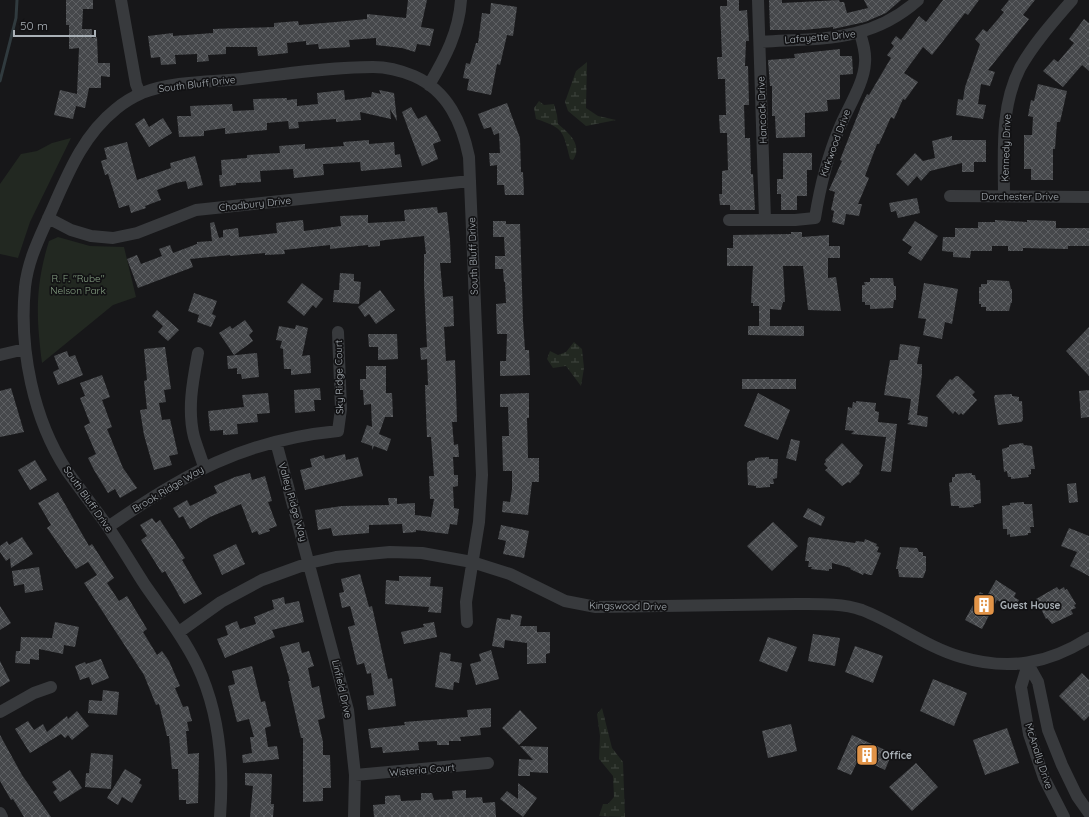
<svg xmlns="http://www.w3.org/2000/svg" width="1089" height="817" viewBox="0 0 1089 817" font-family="Quicksand,sans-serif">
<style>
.green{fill:#222821}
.wetland{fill:url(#wetland-marsh)}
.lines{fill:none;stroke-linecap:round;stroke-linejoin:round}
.stream{stroke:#303a3e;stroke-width:3}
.building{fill:url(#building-cross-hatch)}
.minor{stroke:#383a3d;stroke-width:12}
.labels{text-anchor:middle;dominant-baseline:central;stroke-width:3.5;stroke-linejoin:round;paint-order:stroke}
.street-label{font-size:10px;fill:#aab1b7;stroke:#121214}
.park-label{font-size:10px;fill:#86a083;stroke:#121214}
.poi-label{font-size:10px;font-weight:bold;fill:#aab1b7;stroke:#121214;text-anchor:start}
</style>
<defs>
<pattern id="wetland-marsh" width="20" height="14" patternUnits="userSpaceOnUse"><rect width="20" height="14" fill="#222821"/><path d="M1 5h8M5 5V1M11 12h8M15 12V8" fill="none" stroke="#3f453f"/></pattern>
<pattern id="building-cross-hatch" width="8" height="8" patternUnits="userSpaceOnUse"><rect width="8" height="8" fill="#46484b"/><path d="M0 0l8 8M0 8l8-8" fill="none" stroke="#5e6063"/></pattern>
</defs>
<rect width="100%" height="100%" fill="#171719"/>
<!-- green -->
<path class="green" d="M71,138L30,222L18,258L0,254V184L21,154L37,151L52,143Z
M58,237L90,246L124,247L136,297L113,305L42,363C36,317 35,286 49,241Z"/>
<!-- wetland -->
<path class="wetland" d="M587,62L586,108L598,116L616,120L586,126L568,111L565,102L576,71Z
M539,101L544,105L554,104L557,115L558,124C569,133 583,145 573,160L570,159C563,131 564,128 536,119L534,108Z
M574,342L582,349L584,368L581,386L566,366L553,368L547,359L550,351L558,355L566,352Z
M602,708L612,748L623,762L625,817L599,816L603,804H608L614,797L613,776L599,759L600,736L597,714Z"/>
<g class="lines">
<!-- stream -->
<path class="stream" d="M0,81L16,18L17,0"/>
</g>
<!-- building -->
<path class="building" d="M66,0H93V9H83L82,29H92V38L97,37L98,63H110V77L101,76V88H89L85,108L76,106L73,119L54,115L60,90L77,94L79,48L69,49V25H66Z
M408,0H427L421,27L434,29L430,46L417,44L415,52L402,48L376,45V38L349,40L350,47L319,49L318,44L306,45V41L287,43L288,53L270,55L258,56L257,47H226V54L208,55L209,61L197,62V54L175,55L176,64L161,65L160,57L151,58L148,36L173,33V36L213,33V29L274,27V23L298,21L299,25L336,22L367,19V14L406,18Z
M727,0H739V11L747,10L749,41H746L745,66H748L749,105H744L745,138H750L751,174H753L755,210H730V205H720L719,194H722V171L728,170L727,133H720L719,115H726L725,79H718L717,57H722L720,6H727Z
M769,0H782V3L839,0L840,2H844L847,13L868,8L864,0H901L886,13L865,22L833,29V27L804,30H770Z
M943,0H979L968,15L965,13L932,55L923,47L904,73L918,82L905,100L903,99L894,119L891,117L879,144H877L865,176L869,178L858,204H862L859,216L846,214L844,225L832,222L834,211L831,210L835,192L829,190L842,161L840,160L862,104L867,94L869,95L891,58L887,55L894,46L891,43L896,36L901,40L919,16L926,22Z
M1009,0H1035L1023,15L1029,19L988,70L995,72L990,86L981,84L978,104L986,105L983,119L956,115L958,99L963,100L965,87L980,44L975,39L983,29L987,32L1004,12L1001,10Z
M491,3L517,7L513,36L507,35L500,65L497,64L491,95L467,90L469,79L463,78L466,63L470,64L476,43H478L482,13L490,14Z
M1084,19L1089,23V71L1082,65L1063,87L1043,71L1054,59L1058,62L1074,43L1069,39Z
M840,49V56H852L853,74L840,75V99L827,100L828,111L805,113V137L776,138L775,116H772V86H770L768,60L795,58L794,54Z
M1038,84L1067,91L1060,122H1057L1055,149H1053V180H1031V169H1024V135H1032L1033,117L1028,116L1031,100L1034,101Z
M344,90L345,100L371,97L372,92L381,94L379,90L394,93L397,121L390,109L391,119L360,112L361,120L336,122V119L298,122L299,128L289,129L288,121L267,123V130L225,134V128L204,131V136L179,137L177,116H191L190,106L232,104L233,111L254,110L253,99L287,98V100L297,99V106L318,104L317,93Z
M507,103L520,138L521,172H523L524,195H505L504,185H497V165L490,166L489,153H500L499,133L494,135L491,127L484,129L478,114Z
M411,107L418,119L426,115L437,132L441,141L433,144L438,159L422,166L402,112Z
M144,118L149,127L163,118L172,133L149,147L135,124Z
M952,136V140H986V162H974V172H962V163L930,171L921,181L917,176L908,186L896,174L915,153L923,161L935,158L932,141Z
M369,140V144L394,142L395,155L400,154L402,167L361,171L360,162L323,164L324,175L294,178L293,169L260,171L261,182L236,183V185L220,187L219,175H222L221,160L247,158V155L280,153L279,146L305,144V149L344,146L343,142Z
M127,142L137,180L171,168L170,163L195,156L203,185L188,189L186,181L176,183L157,190L161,200L145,206L146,208L131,213L129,205L119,208L108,174L105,175L101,161L107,159L104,148Z
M783,153H812V170H807V196H797V210H781V194H777V179H783Z
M917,198L920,213L898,218L896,211L891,212L889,203Z
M437,207L438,213L447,212L450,240L451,263H440L443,297L453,296L454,326L444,327L446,361L455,360L457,422H452L454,445L458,444L459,457H453L454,475H458V486L453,487L454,508L459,509L457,525L450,524L448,534L416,530V532L403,533L402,524L369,525V533L333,536L331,528L318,530L315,510L342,506L389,505L388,498H397V504L415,503V515L431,517L434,499H430L429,476H434L431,437H427L426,413L425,385H428L427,359L421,360L420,348L427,347L424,284V254H426L424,236L385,240L380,241V246L368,247V245L330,249V245L284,250L285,254L265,255V253L230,256V255L190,259L193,267L138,288L127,259L137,255L141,264L162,256L159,249L170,245L173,253L197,244V242L212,241L210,223L214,222L219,238L223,237V230L238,228L239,237L277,233L276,223L303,220L304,231L341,226L340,216L368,215V223L405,221L404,210Z
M995,220L1027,222V220L1056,221V228H1089V246H1068V249L1023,248V251H1008V246H992V251H971L970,258L953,257V252L942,251L943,237H955V228H978V222H995Z
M493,221H506V224H520L523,321L525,350H529L530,375L500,376V361H506L507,334H497L496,304L506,303L505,282H504L503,269H495V256H505L504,237H493Z
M915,221L938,236L921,261L908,253L912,247L902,240Z
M791,232H802V237L829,235V246H840V258H828V278L836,277L841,311L808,310L803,266H783L785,302H783L781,310L770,309V326H804V336L748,335V326H759V306H753V303H751L753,266H727V248H733V235L791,234Z
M340,273L354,274V281L361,282L359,304L333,302L334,290H339Z
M870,278H893L894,286H896V300H894L893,308L870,309V305H865V302H862V285H865L864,282H870Z
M987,280L1009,281L1011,289H1012V303H1011L1009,311H986V307H981V304H979V287H981V284H987Z
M302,283L323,299L316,308L313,305L304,316L287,302Z
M924,283L958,289L952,324L945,322L942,339L923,335L926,319L918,318Z
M380,290L395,310L376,324L369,314L365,317L358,307Z
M194,293L217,301L212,314L216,316L211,327L197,322L199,315L188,311Z
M157,310L179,330L168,341L158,332L163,326L152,316Z
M245,320L253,331L249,335L253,341L234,355L219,333L230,326L232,329Z
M296,325L308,328L302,356L310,355L311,373L291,375V369H284L283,349L280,348L282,341L276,340L279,326L295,329Z
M1089,327V376L1066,351Z
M368,334H397L398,359L378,360V347H369Z
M900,344L920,347L917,364H922V374L917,415L928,417L927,427L907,424L911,421L908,420L911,399L884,395L890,360H898Z
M165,347L171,389L164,390L166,402L159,403L162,420L170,419L178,454L169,456L172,465L154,470L144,435L140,410L147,409L144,381L147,380L144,349Z
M67,351L69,357L75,355L83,375L58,385L53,372L59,369L54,356Z
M257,353L259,377L242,379L241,374H237V368L228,369L227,356Z
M366,366H386V393H392L393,417H385L379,434L391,439L387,451L374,446L372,450V446L361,442L367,425L372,427L371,404L364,405L363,390H360V379H366Z
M102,375L110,397L102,400L112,427L107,429L123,468L137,488L120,498L115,489L108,493L94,470L88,458L96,454L84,426L90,423L80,398L85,396L80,383Z
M956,376H958L975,392L972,395L977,400L963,415L961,413L959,415L955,411L953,414L936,396L950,379L952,380Z
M742,379H796V389H742Z
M11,388L24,432L0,437V391Z
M320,388L321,400H314L315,411L295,413L294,390Z
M1089,390V417L1081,418L1079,391Z
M268,393L270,413L257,414L258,422L237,424L238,434L223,435V430L210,431L208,411L244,407L242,395Z
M529,393V418H527L528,458H539V482H532L528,515L502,512L503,501L510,502L512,489V471H503L502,436H509L508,407H500V394Z
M758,393L790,410L778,440L744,426Z
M1012,394V396L1019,397V401H1022L1023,420L1021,422L998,425L994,397L995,395Z
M856,401L876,403L875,411L879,412L878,422L897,424L891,472L881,471L886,437L851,434L854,431L845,430L848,407L852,408L853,402L856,403Z
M791,439L800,441L796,461L786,458Z
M842,443L863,465L859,472L860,473L850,483L848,482L842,486L825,470L828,468L824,464L826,462L825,460Z
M1023,443L1024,445L1032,446L1035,469H1031V474L1028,475L1029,477L1011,479V477H1008L1007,471L1004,472L1002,449L1009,447V445Z
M345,454L346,460L358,457L363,476L305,490L300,470L312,467L310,459L324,455L325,459Z
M769,457V459H778L777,478L773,479L774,484H770V487L756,488V486L748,485L747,463L749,461L755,460V458Z
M35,460L47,480L30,490L18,470Z
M250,473L252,480L265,476L272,501L268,502L277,526L269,529L270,531L259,535L257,531L252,533L241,504L210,517L190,529L183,516L179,518L173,508L187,500L190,506L217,493L214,486L235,477Z
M972,473V475H975L976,480H980L981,503L973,505L974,507L959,508V506H951L949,483L952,482V477H955V474Z
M1076,483L1078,502L1069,503L1067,484Z
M58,492L89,546L92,544L114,578L107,583L119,601L127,596L147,629L143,632L157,655L162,651L169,661L180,686L175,688L183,707L188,706L192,721L187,722L189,731H186L188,754L199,753L198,803L186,804V800H179L178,769H172L169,736H167L159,704L156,705L144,675L84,583L97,575L88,562L76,569L47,528L51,525L38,503Z
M1024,502V504H1032L1034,527H1030L1031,533H1028V535L1010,537V534L1007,535V529H1003L1002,506L1010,505V503Z
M808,508L825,517L821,526L803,517Z
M152,518L156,523L160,520L185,558L182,560L202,594L184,604L165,571L162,573L141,540L147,536L140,525Z
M773,522L798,546L772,571L747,546Z
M501,525L529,531L524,558L503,554L506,541L498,539Z
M1069,528L1089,536V576L1070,566L1077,552L1061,546Z
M22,537L33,554L11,568L10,558L6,561L0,552V546L7,541L9,545Z
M810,537L855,543L856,541L864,542L865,539L877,544L876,546L879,547L877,552L881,553L872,575H869L864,573L863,575L850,569L851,568L832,563V569H829V571L811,569L812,567H808L809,561H805L808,538Z
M236,544L245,564L222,575L213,555Z
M900,547L917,548L919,552H923V556H926V570L923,578L899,577L898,569H896Z
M39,567L43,590L25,593L24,584L14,586L12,571Z
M360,574L369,607L372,606L388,679L392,678L396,706L368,710L366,696L374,695L371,673L367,674L364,663L357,665L348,627L355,625L350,606L342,608L339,593L344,592L341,579Z
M399,576L431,577L430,586L443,587L441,613L428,612L429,607L385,604L386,580L399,581Z
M996,580L1016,593L1014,597L1019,600L1014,610L997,600L982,629L965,620L980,592L987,596Z
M1057,587L1059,590L1064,587L1065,590L1067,589L1076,604L1074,605L1076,608L1071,610L1073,614L1052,624L1047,618L1046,619L1036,599Z
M284,597L285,604L299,601L304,622L272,630L275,637L225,658L217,639L228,635L225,626L237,621L240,629L256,624L254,617L274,609L272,600Z
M0,606L11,623L0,630Z
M511,614L522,616L520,626H537V632H550V653L546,654V663L527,664V643L505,640L504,648L492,646L497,618L510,620Z
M55,622L79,627L75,647L64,645L63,654L39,649V660L30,659V664L15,663L16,651H20L21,637L52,638Z
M434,622L437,637L404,644L401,632L424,627L423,624Z
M813,634L840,638L835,666L808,661Z
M768,637L797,647L787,672L759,661Z
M299,642L302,653L309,651L314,666L308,668L312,688L319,686L325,718L318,720L323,742V755H330L331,788H323V801L303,802V738H301L288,681H290L280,647Z
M855,646L883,656L873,683L845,672Z
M491,650L499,679L476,685L470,664L481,661L479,654Z
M440,652L451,654L450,661L462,663L459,683L454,682L453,690L435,687Z
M101,659L109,678L92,685L89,677L80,680L75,666L85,662L86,664Z
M0,661L10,681L0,687Z
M252,666L261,702L265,701L271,726L265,728L268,747L277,746L279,759L243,763L242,755L252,753L250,737H254L249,719L237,722L228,686L235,684L232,671Z
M1082,673L1089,680V716L1084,721L1059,696Z
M933,679L967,693L954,726L920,711Z
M103,690L119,692L117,715L88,713L89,700L102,701Z
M491,708V727L480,728L481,735L460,737L461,741H449V745H437V741L418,742L419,750L383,753L382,747L371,748L368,729L405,725L404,722L468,717L467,710Z
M520,710L537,728L519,745L502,728Z
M77,711L89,726L72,740L68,735L65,738L61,734L30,753L15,729L28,721L34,730L43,724L47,732L67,716L68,719Z
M791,724L797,751L768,758L762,731Z
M1007,728L1019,763L985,775L973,740Z
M0,735L22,775L51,817H24L13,799L11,800L0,781Z
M852,735L892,753L885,770L859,758L851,775L837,769Z
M520,746L548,747V773L530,772V776H518L519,759L533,760Z
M91,753L113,755L111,789L85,787L86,773H89Z
M916,763L938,787L912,811L889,787Z
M125,769L141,779L139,783L142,785L132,803L122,797L118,805L107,798Z
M70,770L82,788L60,802L53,792L57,789L52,782Z
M245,773L272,774L271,804H274L273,817H250L253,786L245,785Z
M518,783L537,798L523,817L500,799L507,791L518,799Z
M466,790V798L482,797L483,803L495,802L496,817H374L373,805L385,804V796L400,795L401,801L421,800V793H432L434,800L453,799L452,791Z"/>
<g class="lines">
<!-- minor -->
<path class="minor" d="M121,0L136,84L140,94
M758,0L765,220
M760,42C820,38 870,43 918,0
M429,85C445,58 459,32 461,0
M950,196L1089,197
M1004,196C1004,153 1000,107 1020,68C1034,43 1054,21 1072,0
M48,218L71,230L91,236L113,238L137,233L196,210L470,181
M729,220H795L815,218C820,187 827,158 839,129C847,109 864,84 865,63C866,53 863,43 860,33
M198,353C193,380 187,409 194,437C197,447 201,457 204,467
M0,355L25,349
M276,442L348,710L355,775L354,817
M108,527C184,474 244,440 338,431L341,409L338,332
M179,632L221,602L262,580L309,563L336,557L390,552L422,553L472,562L510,574L565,601L596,607L796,604C817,604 842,603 862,610C896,623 926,647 961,657C1009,671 1048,664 1089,638
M1028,664L1038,682L1048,730L1062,765L1077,796L1089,813
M1028,664L1021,687L1029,734L1044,778L1064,817
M0,712L34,693L51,687
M355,775L488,763
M0,813L2,817
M220,817C224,765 220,713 197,665C183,636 163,611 145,585C132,565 120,544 106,524C93,506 80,489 67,471C33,419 19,349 25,287C28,260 39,239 50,214C67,176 82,136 116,109C123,103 133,97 142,93C173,81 210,82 242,79C285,74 330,67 373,67C387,67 402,71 414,76C448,91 462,123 469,157L482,475L479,522L466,602L467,622"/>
</g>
<!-- icons -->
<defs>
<g id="building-square" transform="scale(1.15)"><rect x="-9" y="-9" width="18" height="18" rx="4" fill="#e19347" stroke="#121214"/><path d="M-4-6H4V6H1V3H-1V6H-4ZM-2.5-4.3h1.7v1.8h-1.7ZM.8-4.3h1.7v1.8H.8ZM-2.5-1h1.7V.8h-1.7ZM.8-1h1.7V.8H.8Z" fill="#fff"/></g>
</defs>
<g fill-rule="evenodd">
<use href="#building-square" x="984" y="605"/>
<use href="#building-square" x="867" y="755"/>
</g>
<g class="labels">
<!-- street labels -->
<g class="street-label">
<text transform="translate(820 37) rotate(-5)">Lafayette Drive</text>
<text transform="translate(197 84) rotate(-7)">South Bluff Drive</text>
<text transform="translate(762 110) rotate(-92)">Hancock Drive</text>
<text transform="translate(835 143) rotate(-70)">Kirkwood Drive</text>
<text transform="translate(1006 148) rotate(-88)">Kennedy Drive</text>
<text x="1020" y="196">Dorchester Drive</text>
<text transform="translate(255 204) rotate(-6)">Chadbury Drive</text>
<text transform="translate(473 256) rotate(-92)">South Bluff Drive</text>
<text transform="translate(339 377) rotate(-91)">Sky Ridge Court</text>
<text transform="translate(168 489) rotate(-31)">Brook Ridge Way</text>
<text transform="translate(88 499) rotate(55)">South Bluff Drive</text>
<text transform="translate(293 502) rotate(74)">Valley Ridge Way</text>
<text transform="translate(628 606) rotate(1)">Kingswood Drive</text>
<text transform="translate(342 689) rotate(77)">Linfield Drive</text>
<text transform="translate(1039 756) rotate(72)">McAnally Drive</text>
<text transform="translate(422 770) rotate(-5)">Wisteria Court</text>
</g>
<!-- park labels -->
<g class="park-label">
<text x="78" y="278">R. F. "Rube"<tspan x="78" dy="12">Nelson Park</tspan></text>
</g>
<!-- poi labels -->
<g class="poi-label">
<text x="1000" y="605">Guest House</text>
<text x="882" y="755">Office</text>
</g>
</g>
<!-- scale -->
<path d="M14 30v6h81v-6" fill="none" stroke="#aab1b7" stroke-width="2"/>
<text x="20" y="30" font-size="12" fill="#aab1b7" stroke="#121214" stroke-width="3" paint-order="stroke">50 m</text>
</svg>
